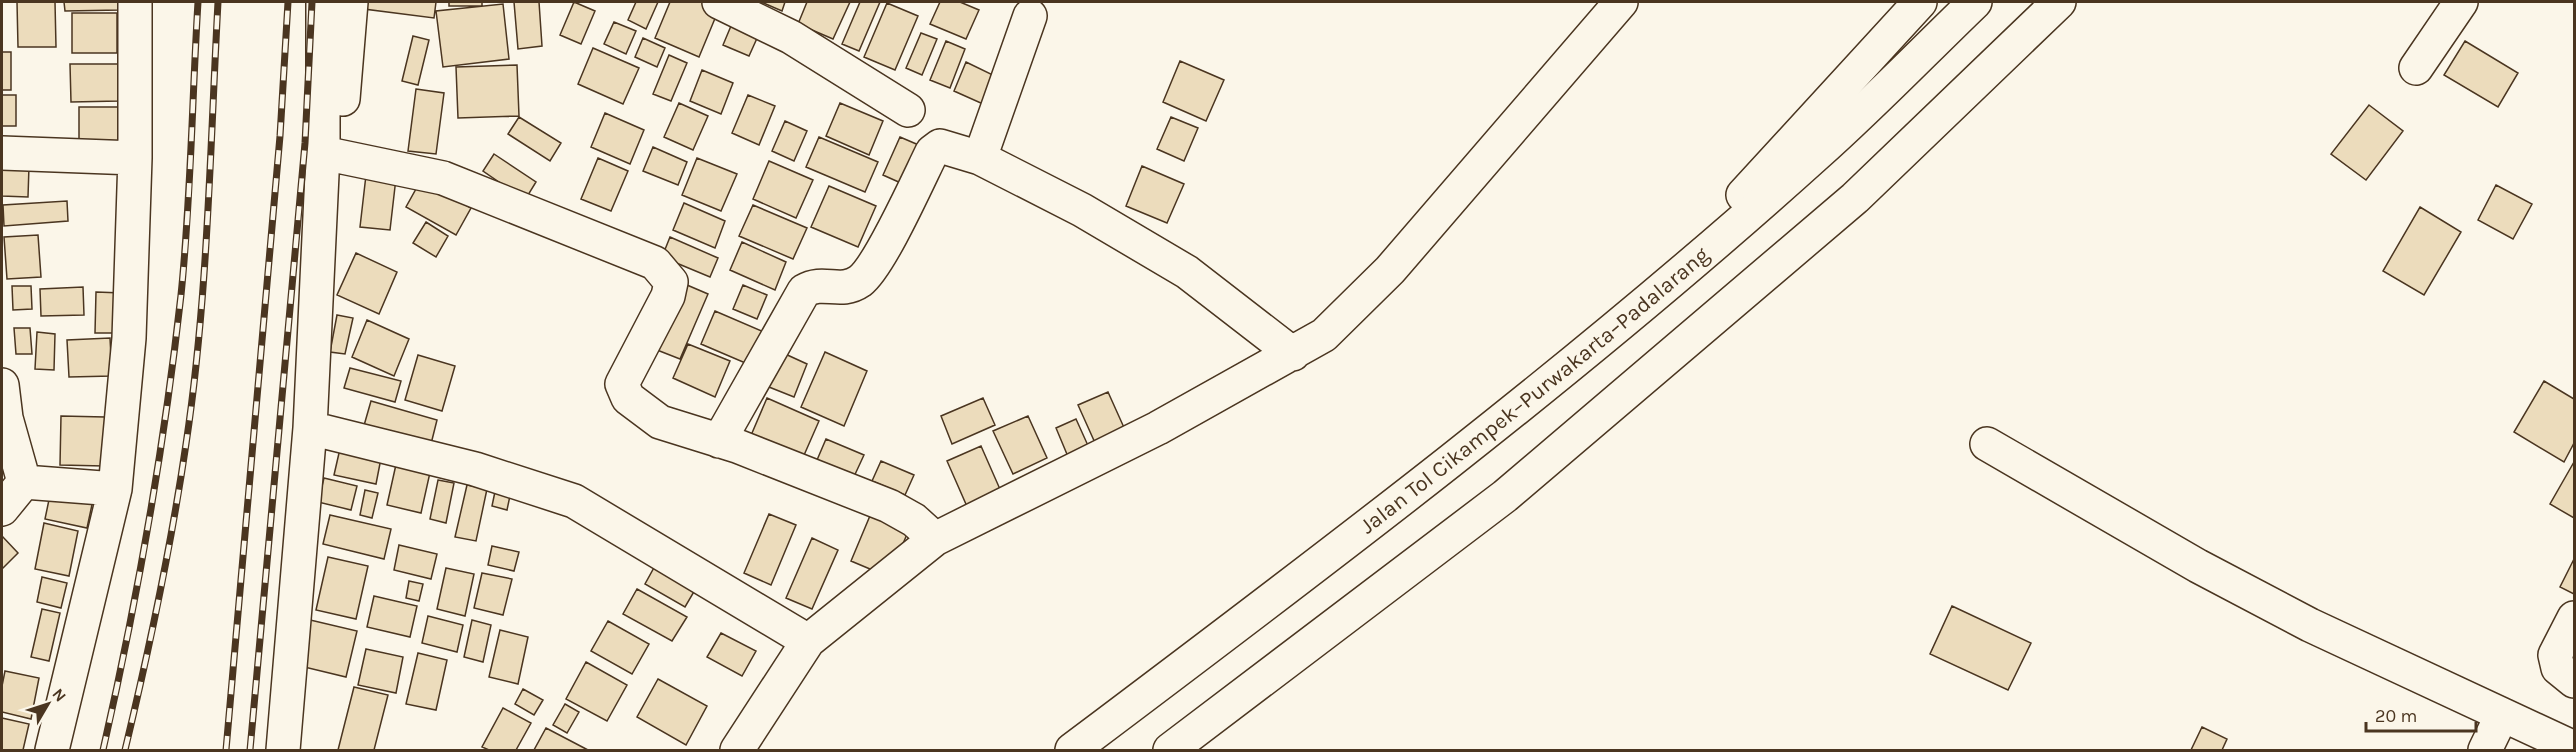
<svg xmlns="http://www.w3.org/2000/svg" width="2576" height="752" viewBox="0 0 2576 752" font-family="Karla,sans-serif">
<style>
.building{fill:#ecdcbc;stroke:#4a3520;stroke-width:1.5}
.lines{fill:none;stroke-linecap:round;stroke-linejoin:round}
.minor-casing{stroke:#4a3520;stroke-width:36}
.motorway-casing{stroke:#4a3520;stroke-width:36}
.minor{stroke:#fbf6e9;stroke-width:33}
.motorway{stroke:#fbf6e9;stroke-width:33}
.rail-casing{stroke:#4a3520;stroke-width:7}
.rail{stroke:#fbf6e9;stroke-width:4.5;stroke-dasharray:14;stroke-linecap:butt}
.labels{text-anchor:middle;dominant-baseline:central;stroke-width:4.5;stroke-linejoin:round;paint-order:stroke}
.street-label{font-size:22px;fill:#4a3520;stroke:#fbf6e9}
</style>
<rect width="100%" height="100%" fill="#fbf6e9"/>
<!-- building -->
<path class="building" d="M17,2H55L56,47H18Z
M64,2H120V10L65,11Z
M365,2H436L434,18L364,9Z
M449,2H482V6H449Z
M514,2H539L542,46L518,49Z
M574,2L595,11L581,44L560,35Z
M636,2H658L646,29L628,20Z
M670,2H716L721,4L699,57L655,38Z
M761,2H785L782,11Z
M807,2H850L833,39L798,24Z
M860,2H880L859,51L842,44Z
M940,2H960L979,10L966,39L930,24Z
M887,3L918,16L895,70L864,57Z
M503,4L509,59L443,67L436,11Z
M72,13H117V53H72Z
M736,14L763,25L749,56L723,45Z
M614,22L636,31L626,54L604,44Z
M921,33L937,39L922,75L906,68Z
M413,36L429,40L418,85L402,81Z
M643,38L665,48L657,67L635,57Z
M946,41L965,49L950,88L930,80Z
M2465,41L2518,73L2498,107L2444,75Z
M593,48L639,68L623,104L578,84Z
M2,52H11V90H2Z
M669,55L687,63L671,101L653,94Z
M1180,61L1224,80L1206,121L1163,102Z
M966,62L995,76L983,104L954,91Z
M70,64H119V101L71,102Z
M517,65L519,116L458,118L456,67Z
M702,70L733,83L721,114L690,101Z
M416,89L444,93L436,154L408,151Z
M2,95H16V126H2Z
M748,95L775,106L759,145L732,133Z
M679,103L708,116L693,150L664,137Z
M840,103L883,121L869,155L826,136Z
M2369,105L2403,131L2366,180L2331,154Z
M79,107H121L122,146H79Z
M605,113L644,130L630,164L591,147Z
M519,117L561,143L550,161L508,134Z
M1171,117L1198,128L1184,161L1157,149Z
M785,121L807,131L794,161L772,151Z
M819,137L878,162L865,192L806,167Z
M900,137L928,149L912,188L883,175Z
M653,147L687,162L678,185L643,171Z
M494,154L536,182L525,200L483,171Z
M598,158L628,171L611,211L581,199Z
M697,158L737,174L721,211L682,195Z
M769,161L813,180L796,218L753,199Z
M2,165L29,166L28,197L2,196Z
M1142,166L1184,184L1167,223L1126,206Z
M366,175L396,178L390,230L360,227Z
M421,180L471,208L456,235L406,207Z
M2496,185L2532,204L2513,239L2478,220Z
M829,186L876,206L858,247L811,227Z
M67,201L68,221L4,226L3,205Z
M684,203L725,221L715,248L673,230Z
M753,205L807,228L793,259L739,236Z
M2420,207L2461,232L2424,295L2383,271Z
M426,222L448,236L436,257L413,243Z
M38,235L41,277L7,279L4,237Z
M670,237L718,258L710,277L662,257Z
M742,242L786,262L775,290L730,270Z
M356,253L397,272L379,314L337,295Z
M680,282L708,294L680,359L652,348Z
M743,285L767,295L757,319L733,309Z
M12,286H31L32,309L13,310Z
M83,287L84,315L41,316L40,289Z
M96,292L122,293V333H95Z
M715,311L764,332L750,365L701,344Z
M337,315L353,318L345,354L330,352Z
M367,320L409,339L394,376L352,357Z
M14,328H30L32,354H16Z
M37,332L55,334L54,370L35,369Z
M110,338L112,376L69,377L67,340Z
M688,344L730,361L715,397L673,378Z
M825,352L867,371L844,426L801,407Z
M783,353L807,364L794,397L769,387Z
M418,355L455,366L442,411L405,400Z
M350,368L401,381L395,402L344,388Z
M2544,381L2574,399V443L2564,462L2514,432Z
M1108,392L1126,432L1096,445L1078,405Z
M767,398L819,421L801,462L749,440Z
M983,398L995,425L952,444L941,416Z
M371,401L437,420L430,448L363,429Z
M61,416L105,417L104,466L60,465Z
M1028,416L1047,458L1013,474L993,431Z
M1076,419L1090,450L1069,459L1056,428Z
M826,439L864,455L851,483L814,467Z
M342,440L383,448L376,484L334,475Z
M981,446L1003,496L969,511L947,461Z
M399,451L433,459L421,513L387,505Z
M881,461L914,475L905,495L872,481Z
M2574,462V518L2550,504Z
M324,478L357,486L351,510L318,502Z
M438,480L454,483L446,523L430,519Z
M497,482L512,486L507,510L492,506Z
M467,485L487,489L476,541L455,537Z
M51,490L93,500L87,528L45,519Z
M365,490L378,493L372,518L360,515Z
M872,511L910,527L889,577L851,561Z
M769,514L796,525L771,585L744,573Z
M330,515L391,529L384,559L323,544Z
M44,523L78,531L69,576L35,569Z
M2,536L18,553L2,569Z
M812,538L838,550L812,609L786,598Z
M399,545L437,554L431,579L394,570Z
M492,546L519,552L514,571L488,565Z
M661,555L702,578L685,607L645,584Z
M328,557L368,566L356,619L316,610Z
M2574,559V594L2560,587Z
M446,568L474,574L465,616L437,609Z
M482,573L512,579L503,615L474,608Z
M42,577L67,583L61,608L37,602Z
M409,581L423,584L419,601L406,598Z
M637,589L687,617L672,641L623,614Z
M374,596L417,606L410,637L367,627Z
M1952,606L2031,643L2008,690L1930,654Z
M42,609L60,613L49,661L31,657Z
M428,616L463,625L457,652L422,643Z
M306,619L357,631L346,677L296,665Z
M472,620L491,625L483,662L464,657Z
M608,621L649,644L632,674L591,651Z
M500,630L528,637L518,684L489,677Z
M721,633L756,651L742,676L707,657Z
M366,649L403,657L396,693L358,685Z
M418,653L447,660L436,710L406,704Z
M586,662L627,685L607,721L566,699Z
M5,671L39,678L31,719L2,712V686Z
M658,679L707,706L686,745L637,717Z
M354,687L388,695L374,750H338Z
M523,689L543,700L534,715L515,704Z
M565,704L579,712L567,733L553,725Z
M503,708L531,723L516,750H489L482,747Z
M2,718L29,724L23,750H2Z
M2202,727L2227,739L2222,750H2191Z
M546,728L588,750H534Z"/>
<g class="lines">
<!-- minor casing -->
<g class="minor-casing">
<path id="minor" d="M719,2L791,37L908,110
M2416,68L2461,2
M343,99L351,2
M2,153L135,158
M323,153L443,178L655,263L671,282L668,296L622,384L628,398L660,422L737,446L889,506L914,520L935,539
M980,158L1030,16
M2,385L6,418L24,482L115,489
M310,428L475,469L574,501L808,641
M719,441L804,291C824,279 840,295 860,281C880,266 919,178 932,152L940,146L980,158L1082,210L1187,272L1293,354
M1987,444L2198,566L2310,625L2574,748
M2,509L24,482
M2574,618L2555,655L2558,668L2574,681
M52,750L115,489L129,338L135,158V2
M283,750L310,428L323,153V2
M737,750L808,641L935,539L1158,428L1324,335L1390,270L1621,2
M2485,750L2502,715"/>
</g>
<!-- motorway casing -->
<g class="motorway-casing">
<g id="motorway">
<path d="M1743,195L1920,2"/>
<path id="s1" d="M1072,750C1326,559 1581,367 1818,153C1872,105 1923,52 1975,2"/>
<path d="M1170,750L1505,496L1855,198L2059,2"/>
</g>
</g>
<!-- minor -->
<use href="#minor" class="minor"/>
<!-- motorway -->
<use href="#motorway" class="motorway"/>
<!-- rail casing -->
<g class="rail-casing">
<path id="rail" d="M103,750C137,601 164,448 181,295C191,198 192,99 198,2
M125,750C149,650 171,547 186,444C208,298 210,149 218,2
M226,750L280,136L288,2
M250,750L305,143L312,2"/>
</g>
<!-- rail -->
<use href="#rail" class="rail"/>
</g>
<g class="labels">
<!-- street labels -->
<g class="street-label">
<text stroke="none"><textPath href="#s1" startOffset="586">Jalan Tol Cikampek–Purwakarta–Padalarang</textPath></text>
</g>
</g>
<!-- border -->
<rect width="2576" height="752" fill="none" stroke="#4a3520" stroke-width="6"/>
<!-- north arrow -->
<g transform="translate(48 704) rotate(51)" stroke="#fbf6e9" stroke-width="4.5" paint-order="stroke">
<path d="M0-4.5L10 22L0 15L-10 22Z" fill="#4a3520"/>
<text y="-9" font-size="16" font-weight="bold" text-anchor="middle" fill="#4a3520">N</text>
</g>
<!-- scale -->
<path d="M2366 722v9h110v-9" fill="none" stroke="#4a3520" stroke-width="3"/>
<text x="2375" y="722" font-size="18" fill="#4a3520" stroke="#fbf6e9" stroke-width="4.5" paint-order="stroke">20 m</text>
</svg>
